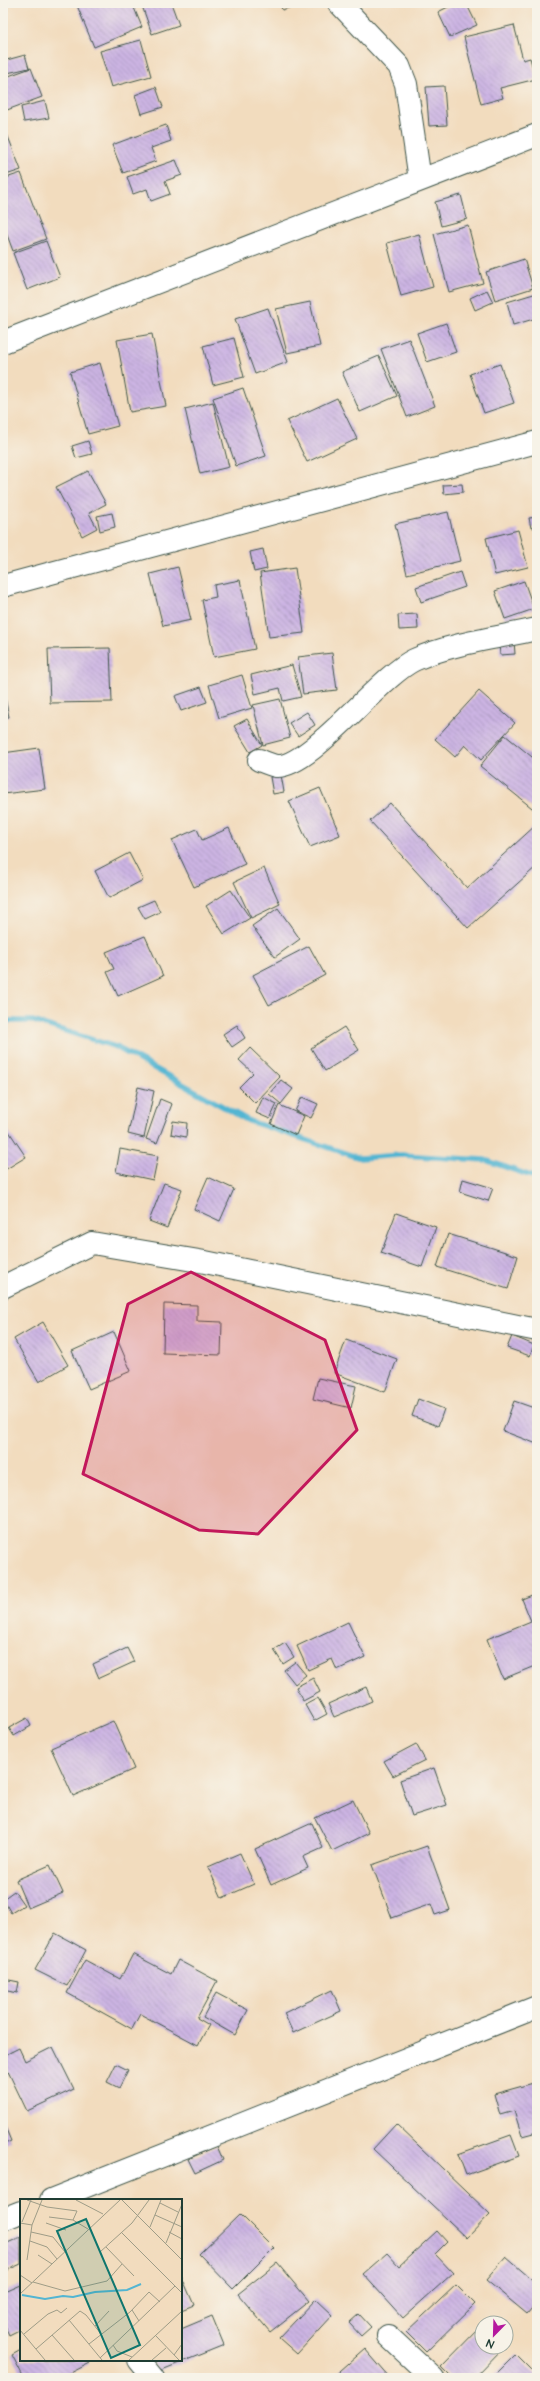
<svg xmlns="http://www.w3.org/2000/svg" width="540" height="2381" viewBox="0 0 540 2381" font-family="'Architects Daughter',sans-serif">
<style>
.lines{fill:none;stroke-linecap:round;stroke-linejoin:round}
.stream{stroke:#53b5d2;stroke-width:5.5}
.building{fill:url(#building-back-hatch)}
.minor-casing{stroke:#3f5549;stroke-width:24}
.major-casing{stroke:#3f5549;stroke-width:24}
.minor{stroke:#fff;stroke-width:22}
.major{stroke:#fff;stroke-width:22}
.marked{fill:#c2185b;fill-opacity:0.2;stroke:#c2185b;stroke-width:3;stroke-linejoin:round}
.inset-river{fill:none;stroke:#53b5d2;stroke-width:2}
.inset-road{fill:none;stroke:#9e9c87;stroke-width:1}
.view{fill:#0f766e;fill-opacity:0.15;stroke:#0f766e;stroke-width:2}
.inset-edge{fill:none;stroke:#1f3d34;stroke-width:2}
</style>
<defs>
<pattern id="building-back-hatch" width="6" height="6" patternUnits="userSpaceOnUse"><rect width="6" height="6" fill="#ccb4e3"/><path d="M-1 5l2 2M0 0l6 6M5-1l2 2" fill="none" stroke="#a594b9"/></pattern>
</defs>
<rect width="100%" height="100%" fill="#f7f3e8"/>
<filter id="ink" filterUnits="userSpaceOnUse"><feTurbulence type="fractalNoise" baseFrequency=".025" numOctaves="2"/><feDisplacementMap in="SourceGraphic" scale="8" xChannelSelector="R" yChannelSelector="G"/><feConvolveMatrix kernelMatrix="1 2 1 2 8 2 1 2 1" color-interpolation-filters="sRGB"/></filter>
<filter id="wash" filterUnits="userSpaceOnUse"><feTurbulence type="fractalNoise" baseFrequency=".012" numOctaves="4" result="noise"/><feDisplacementMap in="SourceGraphic" scale="16" xChannelSelector="R" yChannelSelector="G"/><feGaussianBlur stdDeviation="0.9" result="paint"/><feColorMatrix in="noise" values="0 0 0 0 0 0 0 0 0 0 0 0 0 0 0 0 0 1.4 0 .05"/><feComposite in="paint" operator="in"/></filter>
<g filter="url(#wash)">
<rect width="100%" height="100%" fill="#f2dcbe"/>
<g class="lines">
<!-- stream -->
<path class="stream" d="M3,1021H33L116,1047L249,1121L360,1158L401,1155L485,1160L537,1178"/>
</g>
<g id="blocks">
<!-- building -->
<path class="building" d="M76,3H132L142,27L94,47Z
M141,3H171L179,25L152,34Z
M280,3H297L298,5L282,10Z
M456,3H466L477,25L450,37L438,12Z
M514,25L523,60L530,58L536,79L500,88L503,98L481,104L464,37Z
M141,40L151,76L111,87L100,51Z
M25,55L29,68L3,74V61Z
M31,68L42,97L7,110L3,100V78Z
M444,86L447,125L429,126L426,87Z
M156,87L163,107L141,114L135,95Z
M45,101L49,118L24,122L21,107Z
M166,125L171,141L151,148L156,161L123,173L112,145Z
M7,134L21,170L3,176V135Z
M176,160L182,175L165,181L170,194L151,201L147,189L133,194L127,177Z
M21,173L46,239L13,251L3,224V179Z
M461,195L467,219L441,226L435,202Z
M468,225L483,283L449,292L434,234Z
M419,234L433,287L401,296L387,243Z
M46,241L60,277L27,290L13,253Z
M524,259L533,288L495,300L486,272Z
M487,290L493,302L475,310L470,298Z
M537,293V318L513,325L507,302Z
M310,302L320,346L287,353L276,309Z
M268,308L288,362L255,374L235,319Z
M446,323L456,352L427,362L417,333Z
M152,334L166,406L130,412L117,340Z
M234,338L244,377L213,385L203,346Z
M409,339L435,406L407,417L381,349Z
M379,356L397,396L360,412L342,372Z
M100,363L118,426L88,434L70,372Z
M500,364L514,403L484,413L470,374Z
M243,388L266,456L236,466L213,398Z
M337,398L357,439L307,462L287,421Z
M213,402L229,467L200,474L185,409Z
M88,441L92,454L76,458L72,446Z
M88,471L106,504L89,513L97,528L82,536L56,487Z
M462,484L463,492L444,494L443,485Z
M448,512L460,561L407,574L395,524Z
M112,513L115,527L100,531L97,516Z
M537,517V527L531,528L529,518Z
M518,530L528,567L495,575L486,538Z
M263,549L267,569L254,572L250,552Z
M178,567L191,620L163,626L150,574Z
M295,568L304,633L269,637L260,573Z
M460,572L465,587L421,602L416,587Z
M240,580L255,649L214,657L202,600L216,597L214,585Z
M524,581L534,609L505,619L495,591Z
M417,614L418,629L399,630L398,615Z
M514,641L515,654L500,655L499,642Z
M110,648L112,702L50,703L48,649Z
M332,653L337,690L303,694L298,657Z
M292,665L301,697L283,701L280,688L255,694L251,675Z
M242,675L252,708L219,718L209,685Z
M201,687L207,702L181,711L175,696Z
M3,688L9,717L3,718Z
M479,691L515,723L481,760L465,745L455,757L435,739Z
M280,699L290,738L263,745L253,705Z
M307,712L315,725L298,736L289,723Z
M247,719L262,745L250,752L234,726Z
M505,735L537,761V812L480,766Z
M39,748L45,789L3,794V753Z
M281,775L284,792L273,794L270,777Z
M320,788L340,835L310,847L289,801Z
M390,803L467,888L537,824V866L468,928L370,821Z
M229,828L245,864L194,887L172,840L197,829L202,840Z
M129,853L143,880L109,898L95,871Z
M264,868L280,904L251,918L234,882Z
M231,890L250,918L224,934L206,906Z
M154,900L160,912L145,919L138,907Z
M278,908L300,939L275,957L252,926Z
M145,936L163,976L118,996L107,972L114,969L106,952Z
M309,946L325,975L269,1005L253,975Z
M237,1025L245,1038L232,1047L223,1034Z
M344,1027L359,1050L325,1071L311,1048Z
M250,1048L280,1077L255,1103L239,1087L253,1073L239,1060Z
M281,1080L293,1089L281,1104L269,1094Z
M138,1087L154,1091L144,1138L128,1134Z
M263,1097L277,1104L270,1119L256,1113Z
M302,1097L318,1104L311,1118L295,1111Z
M160,1099L172,1104L157,1143L146,1139Z
M279,1105L304,1116L296,1135L271,1124Z
M173,1121L187,1123L186,1137L171,1134Z
M8,1130L26,1157L3,1171V1134Z
M120,1149L158,1156L153,1180L116,1172Z
M208,1177L234,1189L220,1221L194,1209Z
M463,1179L493,1188L488,1201L460,1192Z
M164,1183L182,1189L167,1228L149,1221Z
M396,1213L436,1227L422,1267L381,1253Z
M448,1234L518,1256L508,1289L437,1267Z
M164,1304L197,1305V1321L222,1322L221,1355L163,1353Z
M43,1322L68,1365L39,1382L14,1339Z
M114,1332L131,1371L89,1389L72,1351Z
M512,1336L534,1345L530,1356L507,1348Z
M346,1340L397,1359L385,1392L334,1373Z
M318,1378L356,1386L351,1408L313,1399Z
M418,1399L444,1409L438,1426L412,1416Z
M514,1401L537,1409V1444L503,1431Z
M537,1593V1665L503,1679L487,1639L531,1621L522,1599Z
M348,1622L365,1657L337,1670L332,1659L308,1670L297,1646Z
M285,1643L294,1657L283,1664L274,1650Z
M127,1648L134,1662L99,1678L93,1664Z
M295,1662L306,1675L295,1684L284,1670Z
M313,1678L320,1692L303,1701L296,1687Z
M366,1687L372,1701L334,1717L328,1704Z
M318,1698L327,1714L314,1721L305,1705Z
M27,1718L31,1726L14,1736L9,1728Z
M113,1721L134,1769L73,1796L51,1748Z
M416,1744L425,1760L393,1776L384,1761Z
M434,1768L447,1805L412,1816L400,1780Z
M353,1800L369,1833L332,1851L315,1818Z
M312,1823L323,1848L303,1857L308,1868L271,1885L255,1849Z
M427,1846L450,1910L435,1915L431,1904L392,1918L372,1865Z
M240,1853L254,1884L222,1898L208,1867Z
M50,1865L63,1893L28,1908L16,1880Z
M14,1891L24,1905L11,1913L3,1899Z
M55,1933L86,1950L67,1986L35,1970Z
M133,1954L171,1974L178,1960L217,1981L197,2018L209,2025L198,2045L140,2014L132,2029L67,1993L85,1960L120,1979Z
M4,1979L19,1982L17,1993L3,1990Z
M332,1990L341,2011L293,2033L284,2013Z
M216,1993L248,2010L235,2035L203,2017Z
M53,2047L74,2089L27,2111L3,2061V2056L19,2048L25,2061Z
M116,2064L128,2070L119,2088L107,2082Z
M537,2082V2132L522,2136L514,2111L500,2115L494,2094Z
M3,2122L11,2141L3,2145Z
M396,2124L490,2214L467,2238L373,2149Z
M511,2135L519,2156L466,2175L458,2154Z
M217,2146L223,2160L195,2173L188,2159Z
M240,2214L274,2248L233,2289L199,2254Z
M437,2231L447,2242L435,2254L453,2273L403,2318L363,2274L387,2253L399,2266Z
M21,2237V2264L3,2272V2245Z
M506,2257L537,2284V2302L527,2314L486,2280Z
M277,2263L309,2301L270,2332L238,2294Z
M181,2275L194,2305L181,2310Z
M21,2285V2329L9,2335L3,2322V2293Z
M456,2285L475,2304L426,2352L406,2332Z
M316,2299L333,2315L297,2354L279,2338Z
M359,2314L371,2327L361,2336L349,2323Z
M212,2316L224,2345L157,2372L151,2360H181V2329Z
M482,2325V2347H504L474,2378H452L441,2367Z
M365,2349L390,2378H332Z
M21,2350V2360H88L90,2363L61,2378H24L12,2355Z
M516,2354L537,2375V2378H492Z"/>
</g>
</g>
<g filter="url(#ink)">
<use href="#blocks" fill-opacity="0" stroke="#3f5549" stroke-width="1"/>
<g class="lines">
<!-- minor casing -->
<g class="minor-casing">
<path id="minor" d="M339,3L399,66L406,84L420,180
M3,342L537,135
M3,586L537,442
M259,760C264,762 271,765 276,766C309,769 380,676 414,660C452,643 497,638 537,629
M3,1287L92,1243L205,1262L537,1330
M388,2336L433,2378
M139,2360L154,2378"/>
</g>
<!-- major casing -->
<g class="major-casing">
<path id="major" d="M51,2200L537,2007
M3,2219L21,2212"/>
</g>
<!-- minor -->
<use href="#minor" class="minor"/>
<!-- major -->
<use href="#major" class="major"/>
</g>
</g>
<!-- marked area -->
<path class="marked" d="M191,1272L325,1340L357,1430L258,1534L199,1530L83,1474L128,1304Z"/>
<!-- overview -->
<g transform="translate(20 2199)">
<rect width="162" height="162" fill="#f2dcbe"/>
<path class="inset-river" d="M2,96L25,100L43,97L53,98L75,93L107,91L121,85"/>
<path class="inset-road" d="M7,1L27,8L57,12L53,21M56,1L83,15M102,1L162,61M140,4L158,13M135,16L162,28M29,18L53,21L68,30M2,23L11,1M0,24L12,26M26,24L46,31M130,28L141,1M11,33L33,38L45,53M101,33L162,94M149,33L162,40M10,42L27,48L37,60M146,44L162,5M86,48L114,77M80,53L112,24L129,1M18,56L32,65M7,61L12,26L22,1M0,76L12,84M13,83L45,92L87,82L102,65M0,95L100,1M112,111L119,122M49,121L82,161M75,127L89,112M0,131L25,161M4,135L28,115L37,111L41,114L47,109M32,136L54,161M136,137L159,161M69,145L110,113L129,93L140,103M93,146L97,152L112,158M16,150L60,112L66,116L81,135M154,156L162,145M80,159L155,87M109,161L162,112M132,161L146,149"/>
<path class="view" d="M66,20L120,146L91,159L37,32Z"/>
<rect width="162" height="162" class="inset-edge"/>
</g>
<!-- margin -->
<rect width="540" height="2381" fill="none" stroke="#f7f3e8" stroke-width="16"/>
<!-- north arrow -->
<g transform="translate(494 2335) rotate(203)"><circle r="19" fill="#f7f3e8" stroke="#a1aaa0"/>
<path d="M0-3L7 15L0 10L-7 15Z" fill="#b5179e"/>
<text y="-6" font-size="11" font-weight="bold" text-anchor="middle" fill="#1f3d34">N</text>
</g>
</svg>
